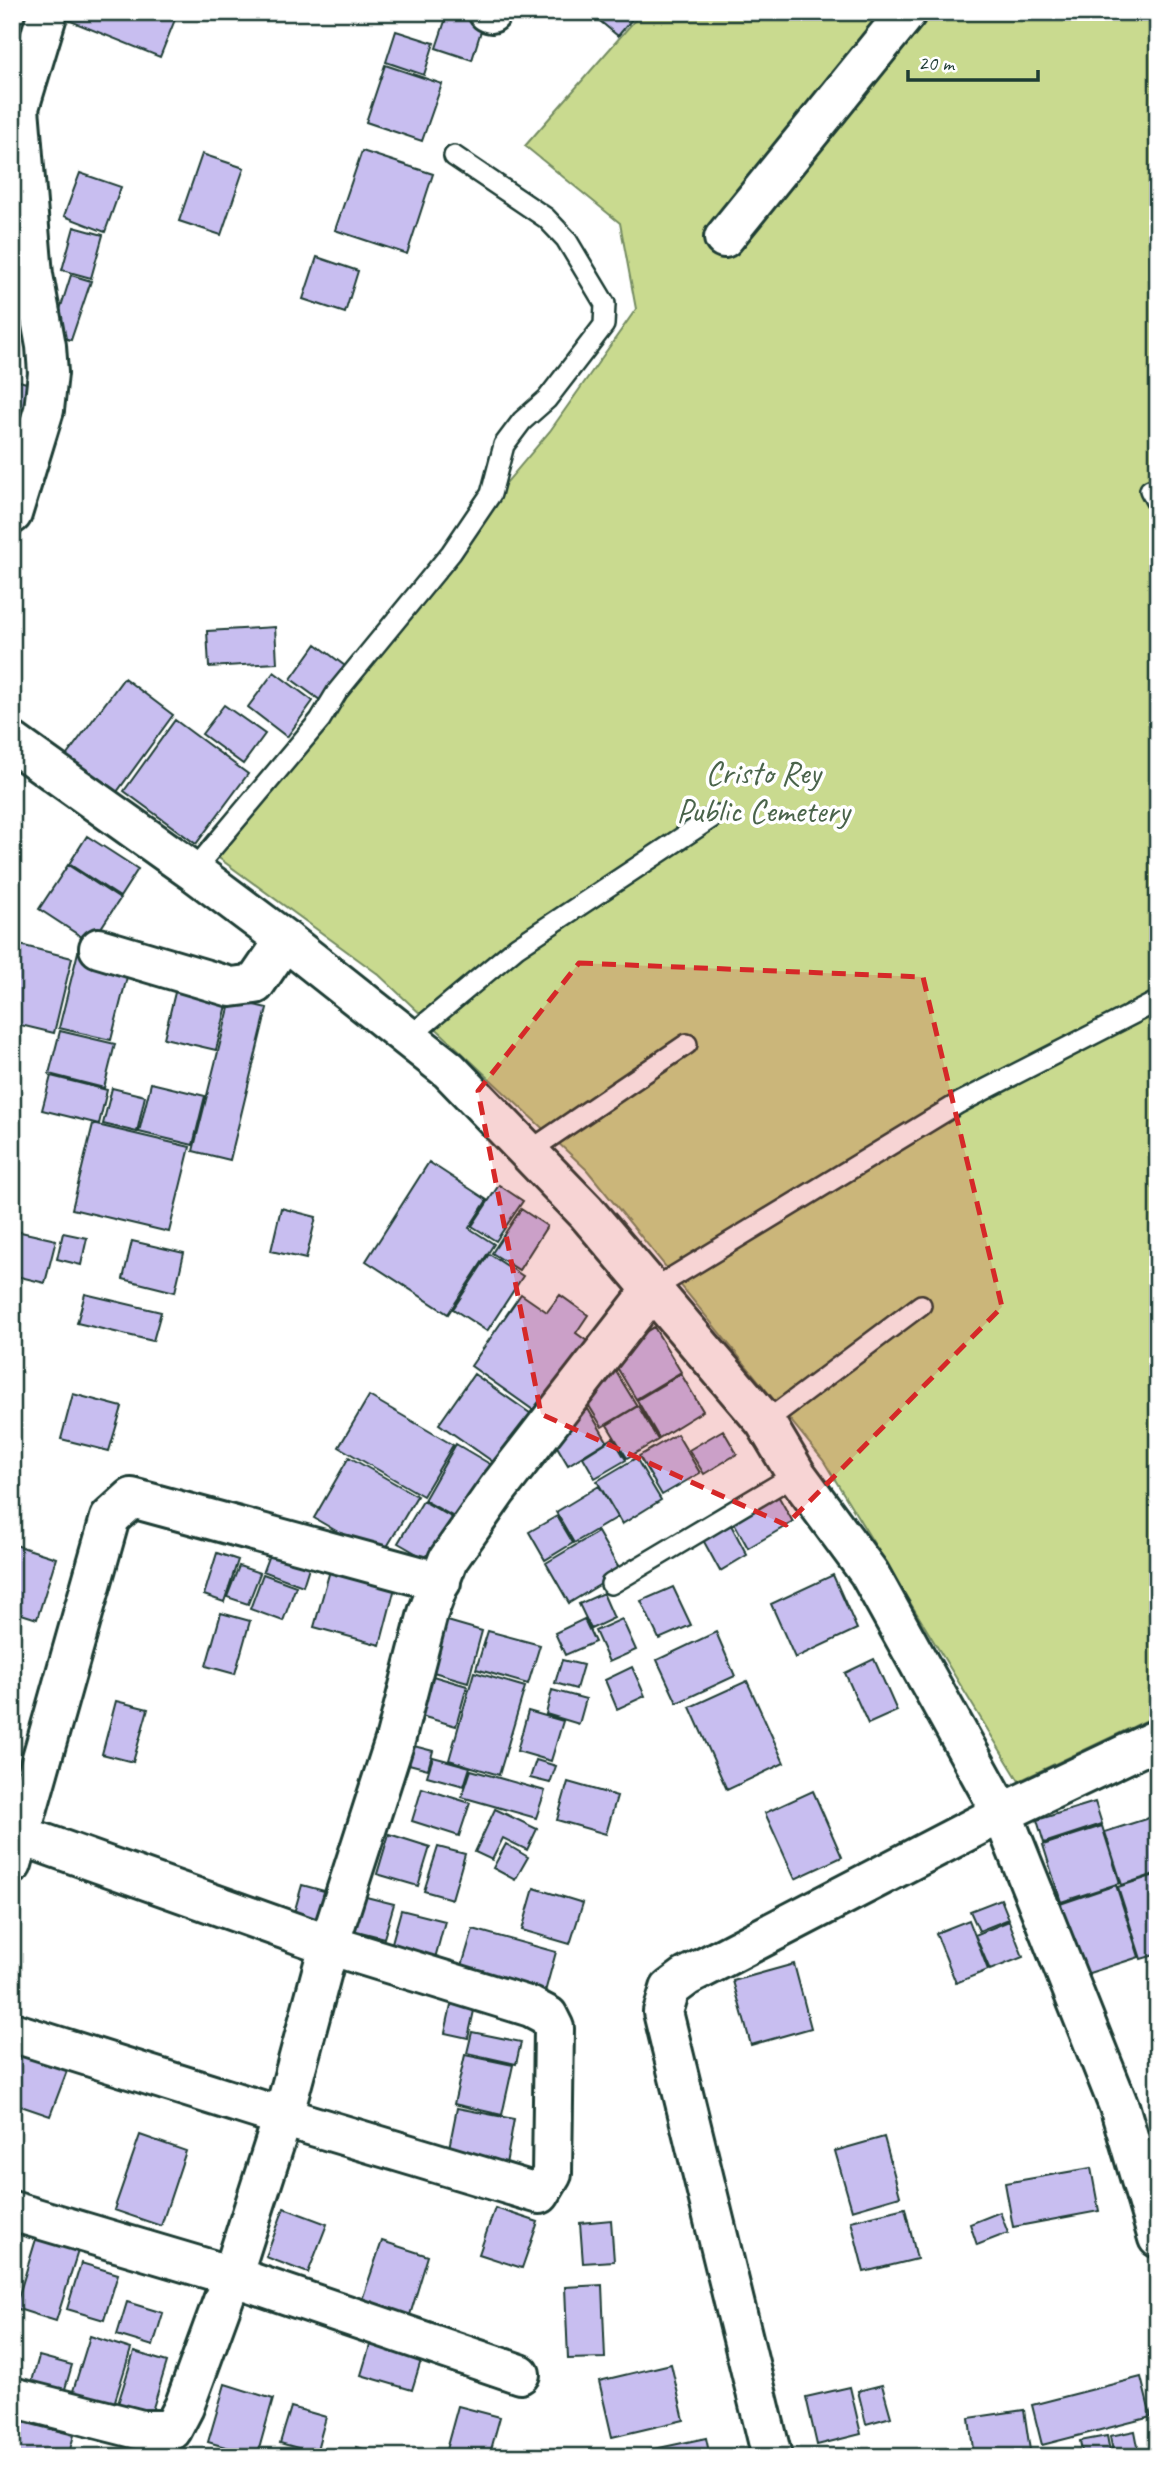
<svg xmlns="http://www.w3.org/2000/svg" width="1170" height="2469" viewBox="0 0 1170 2469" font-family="Caveat,sans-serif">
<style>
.green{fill:#c9da8f;stroke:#748c62;stroke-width:2}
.building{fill:#c8bef0;stroke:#1f3d34;stroke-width:2}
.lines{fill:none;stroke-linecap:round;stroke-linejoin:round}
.service-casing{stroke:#1f3d34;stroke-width:24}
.minor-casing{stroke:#1f3d34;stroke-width:44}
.tertiary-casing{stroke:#1f3d34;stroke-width:44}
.service{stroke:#fff;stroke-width:19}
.minor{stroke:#fff;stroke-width:38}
.tertiary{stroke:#fff;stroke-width:38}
.marked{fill:#d62828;fill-opacity:0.2;stroke:#d62828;stroke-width:5;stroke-dasharray:14 9;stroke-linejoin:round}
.labels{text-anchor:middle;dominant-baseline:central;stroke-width:7;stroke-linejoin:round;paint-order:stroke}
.park-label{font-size:33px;fill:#4a644b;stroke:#fff}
</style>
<rect width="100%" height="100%" fill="#fff"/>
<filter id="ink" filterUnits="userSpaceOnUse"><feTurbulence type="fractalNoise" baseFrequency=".0143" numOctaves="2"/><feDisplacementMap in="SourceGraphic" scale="14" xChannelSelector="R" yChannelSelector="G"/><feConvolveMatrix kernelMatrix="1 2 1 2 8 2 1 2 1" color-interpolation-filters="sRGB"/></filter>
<g filter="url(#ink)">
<!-- green -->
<path class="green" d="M642,12H1158V1715L1019,1781L823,1460L587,1170L378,974L201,845L550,431L636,309L620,223L525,146Z"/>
<!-- building -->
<path class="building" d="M70,12H178L160,57L68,20Z
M448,12H460L484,21L472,60L436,48Z
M589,12H638L618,36Z
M396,31L434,43L424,75L386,62Z
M385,65L442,84L422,141L366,122Z
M362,151L433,174L407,254L335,230Z
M202,154L244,168L221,235L179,221Z
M80,173L121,187L105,232L64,216Z
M74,227L103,235L91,278L62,270Z
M317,257L358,271L345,313L303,299Z
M71,275L91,281L71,340L52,335Z
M12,379L30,384L23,412L12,409Z
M275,627L277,663L209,667L207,631Z
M316,644L345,666L320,700L291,679Z
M274,672L313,701L287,737L248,707Z
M124,678L173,715L114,796L64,759Z
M224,705L265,734L243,764L202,734Z
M175,720L248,774L196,844L124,791Z
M87,836L138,869L120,897L69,864Z
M68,865L120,899L91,943L39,909Z
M16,944L72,958L54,1033L12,1023V958Z
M78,952L130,965L111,1040L59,1028Z
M177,984L229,997L216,1050L164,1038Z
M231,1000L267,1008L230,1160L193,1151Z
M60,1031L115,1044L104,1088L49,1074Z
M51,1076L107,1090L99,1124L42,1110Z
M151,1083L205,1096L193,1145L139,1132Z
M112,1088L145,1096L137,1132L103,1124Z
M93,1124L190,1147L169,1232L72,1209Z
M429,1162L487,1200L469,1228L494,1244L448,1314L366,1261Z
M499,1185L523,1201L496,1241L472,1226Z
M281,1208L316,1217L306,1259L271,1251Z
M521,1209L547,1226L519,1270L492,1253Z
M12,1230L56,1240L45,1283L12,1275Z
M63,1233L87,1238L81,1265L57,1259Z
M132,1241L184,1253L175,1292L123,1279Z
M489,1254L523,1276L487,1331L453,1309Z
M85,1294L161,1312L153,1341L77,1323Z
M521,1294L547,1312L560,1295L588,1315L576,1333L587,1341L536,1412L471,1366Z
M654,1327L681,1372L636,1399L609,1354Z
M615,1370L637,1406L602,1427L580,1391Z
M474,1374L537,1418L502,1468L439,1424Z
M681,1374L703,1411L659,1438L637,1400Z
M73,1394L122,1407L109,1451L61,1439Z
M369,1396L453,1445L423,1496L339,1447Z
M638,1406L658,1440L627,1458L607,1425Z
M588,1409L607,1441L568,1465L549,1433Z
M723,1430L737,1454L704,1474L689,1450Z
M677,1434L700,1473L662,1495L639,1456Z
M613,1438L626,1460L595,1478L583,1457Z
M456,1444L495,1467L463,1522L424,1500Z
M349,1457L417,1496L381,1557L314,1518Z
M636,1458L661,1500L622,1524L597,1481Z
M599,1486L618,1517L574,1543L556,1512Z
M776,1492L793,1522L748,1548L731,1517Z
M423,1501L458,1521L433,1563L398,1543Z
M557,1516L573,1543L545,1560L529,1532Z
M731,1525L747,1555L720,1571L703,1540Z
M598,1532L621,1572L569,1603L546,1563Z
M12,1544L56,1558L37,1619L12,1611Z
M270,1552L309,1567L303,1586L263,1571Z
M217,1553L238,1560L224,1602L204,1595Z
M239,1566L260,1573L248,1604L227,1597Z
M331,1567L396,1584L380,1645L314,1627Z
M263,1574L296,1586L283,1621L250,1609Z
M833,1575L857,1629L795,1658L771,1604Z
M673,1587L691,1625L659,1639L641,1601Z
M603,1593L614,1618L591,1629L579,1604Z
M221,1613L250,1621L235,1674L206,1666Z
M437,1618L482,1631L468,1682L423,1669Z
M584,1619L595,1642L565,1655L555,1633Z
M622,1619L636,1650L609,1662L595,1631Z
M488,1631L540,1645L528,1684L476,1669Z
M716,1632L735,1676L677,1703L657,1660Z
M874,1659L897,1711L868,1724L845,1673Z
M562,1660L583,1665L576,1689L555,1683Z
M632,1667L645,1696L617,1709L605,1680Z
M419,1672L467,1686L456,1726L407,1712Z
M474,1672L525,1687L499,1775L449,1760Z
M747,1681L784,1763L727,1790L690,1707Z
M552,1690L586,1699L579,1724L546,1714Z
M116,1701L148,1709L133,1762L102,1754Z
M528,1711L563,1721L551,1761L517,1751Z
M410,1745L433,1751L428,1769L405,1763Z
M433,1757L470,1767L464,1786L427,1776Z
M536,1760L556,1766L550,1783L530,1778Z
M471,1770L545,1791L536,1818L462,1797Z
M568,1782L617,1796L606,1834L557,1820Z
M422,1788L470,1803L459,1836L412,1821Z
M813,1791L842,1857L795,1879L765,1813Z
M1095,1802L1102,1824L1044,1843L1037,1820Z
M495,1809L537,1829L527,1850L503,1838L492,1860L475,1852Z
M1158,1815V1873L1122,1885L1105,1832Z
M1102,1826L1120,1883L1061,1902L1043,1845Z
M389,1834L430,1847L418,1886L377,1874Z
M506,1844L528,1857L515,1880L493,1868Z
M438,1847L465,1854L452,1899L424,1891Z
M1158,1874V1954L1141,1959L1118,1887Z
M302,1885L339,1895L332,1923L294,1913Z
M1116,1885L1139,1957L1083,1975L1060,1904Z
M534,1888L583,1903L570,1944L522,1930Z
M362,1896L394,1904L384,1938L353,1930Z
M1001,1899L1009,1919L979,1931L970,1911Z
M401,1910L445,1921L434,1962L390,1950Z
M969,1920L988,1970L956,1983L936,1933Z
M1009,1921L1023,1957L990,1970L975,1935Z
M473,1929L556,1952L545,1992L461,1969Z
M794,1964L811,2028L751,2045L733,1981Z
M452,2001L475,2006L468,2038L445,2033Z
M472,2032L521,2042L516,2064L467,2053Z
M12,2048L68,2068L50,2116L12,2103Z
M465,2055L513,2065L502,2115L454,2104Z
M457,2108L514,2119L505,2170L447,2158Z
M140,2135L186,2151L161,2226L114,2210Z
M884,2137L900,2196L852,2210L835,2151Z
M1091,2168L1099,2211L1013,2227L1005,2183Z
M284,2208L327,2224L308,2273L266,2257Z
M495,2208L538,2222L522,2268L479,2254Z
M905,2208L917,2259L864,2272L851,2221Z
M1000,2212L1008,2233L977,2245L970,2224Z
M611,2220L614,2261L583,2263L580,2223Z
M40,2226L82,2238L56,2321L15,2308Z
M382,2241L428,2256L410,2315L362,2300Z
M81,2263L118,2274L104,2320L67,2309Z
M602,2285L605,2358L568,2359L565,2287Z
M127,2302L163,2313L153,2346L117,2335Z
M90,2336L131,2349L110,2417L69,2404Z
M371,2342L422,2357L412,2390L361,2375Z
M134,2352L167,2362L149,2421L116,2410Z
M39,2356L72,2365L60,2406L28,2396Z
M671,2364L684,2420L612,2437L599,2381Z
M1141,2377L1151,2417L1042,2445L1032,2405Z
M225,2384L273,2399L257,2456L208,2442Z
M882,2385L891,2417L866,2424L858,2391Z
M850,2387L861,2434L817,2445L806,2397Z
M458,2406L500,2417L489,2457H444Z
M291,2407L326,2417L316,2453L280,2443Z
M1024,2410L1031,2457H974L969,2418Z
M19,2421L74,2435L68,2457H12V2446Z
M1135,2431L1140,2457H1114L1110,2436Z
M1107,2436L1111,2457H1083L1080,2441Z
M706,2438L710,2457H641L640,2452Z
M356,2447L391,2457H353Z"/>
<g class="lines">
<!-- service casing -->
<g class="service-casing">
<path id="service" d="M1150,490L1158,505
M193,871L320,720L337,692L451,553L491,494L504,445L522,421L547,399L604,325L605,304L566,239L546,218L454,156
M409,1037L517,947L716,815
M528,1152L687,1044
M653,1289L959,1103L1158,1001
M765,1422L921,1305
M611,1584L796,1474"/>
</g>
<!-- minor casing -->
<g class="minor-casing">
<path id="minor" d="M488,12L491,13
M724,238L907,12
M99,948L231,987L255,984L285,940
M12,1864L110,1518L132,1498L441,1582
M12,2032L283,2117L540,2194L552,2174L554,2028L548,2016L531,2007L329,1945L20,1835
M12,2211L232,2276L520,2374
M12,2397L142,2430H172L184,2407L232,2276L283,2117L329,1945L396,1737L428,1613L448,1560L497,1490L653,1289
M772,2457L663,2012L670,1989L686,1977L1002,1813L1158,1739"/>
</g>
<!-- tertiary casing -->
<g class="tertiary-casing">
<path id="tertiary" d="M12,514L44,410L48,373L46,346L33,275L19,108L48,12
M12,742L193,871L285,940L449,1070L586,1212L765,1422L796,1474L869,1573L1002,1813L1120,2109L1158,2238"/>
</g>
<!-- service -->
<use href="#service" class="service"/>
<!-- minor -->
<use href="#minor" class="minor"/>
<!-- tertiary -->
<use href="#tertiary" class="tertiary"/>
</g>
</g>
<!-- marked area -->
<path class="marked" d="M579,963L923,977L1002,1307L786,1525L541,1414L478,1091Z"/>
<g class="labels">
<!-- park labels -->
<g class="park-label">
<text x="763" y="773">Cristo Rey<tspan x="763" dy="38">Public Cemetery</tspan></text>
</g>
</g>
<!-- margin -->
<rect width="1170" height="2469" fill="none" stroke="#fff" stroke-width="42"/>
<rect x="21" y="21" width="1128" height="2427" fill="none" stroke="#1f3d34" stroke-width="2.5" filter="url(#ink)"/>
<!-- scale -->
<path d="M908 70v10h130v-10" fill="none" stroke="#1f3d34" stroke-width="3.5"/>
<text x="918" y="70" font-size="21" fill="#1f3d34" stroke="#ffffff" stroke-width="5" paint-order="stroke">20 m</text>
</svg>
